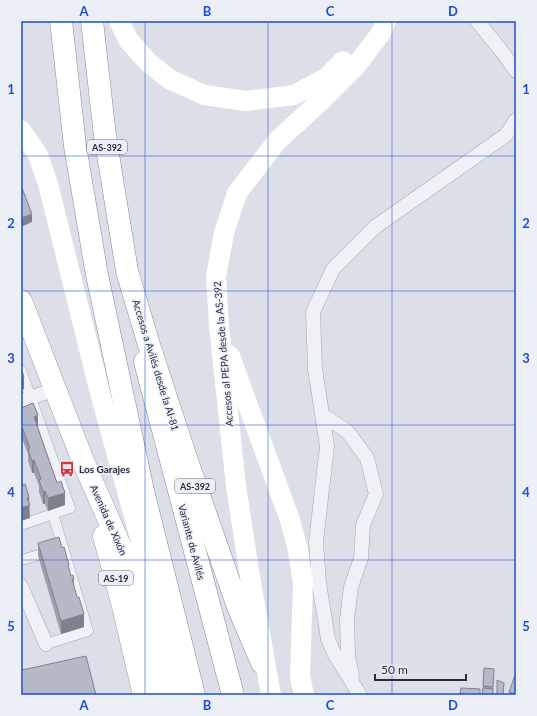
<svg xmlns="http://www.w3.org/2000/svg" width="537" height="716" viewBox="0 0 537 716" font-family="Lato,sans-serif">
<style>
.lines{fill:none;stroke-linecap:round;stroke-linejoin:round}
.pedestrian-casing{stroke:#a2a5b2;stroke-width:11}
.minor-casing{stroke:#a2a5b2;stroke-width:15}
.primary-casing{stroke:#9ba1b5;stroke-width:23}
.trunk-casing{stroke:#838aa0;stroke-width:23}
.motorway-casing{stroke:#838aa0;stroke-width:23}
.pedestrian{stroke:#f0f1f6;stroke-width:10}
.minor{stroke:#f0f1f6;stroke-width:14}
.secondary{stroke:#fff;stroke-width:20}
.primary{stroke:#fff;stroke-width:22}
.trunk{stroke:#fff;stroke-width:22}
.motorway{stroke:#fff;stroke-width:22}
.secondary-bridge{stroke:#fff;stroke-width:20}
.wall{fill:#9da0ac}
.shaded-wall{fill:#7f828c}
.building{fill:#b6bac8;stroke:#7f828c}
.grid{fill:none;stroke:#1d4ed8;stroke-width:1;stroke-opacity:0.55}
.labels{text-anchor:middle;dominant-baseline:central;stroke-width:3;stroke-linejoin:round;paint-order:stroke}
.shield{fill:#eceff6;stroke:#616677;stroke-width:1}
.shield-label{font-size:9px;font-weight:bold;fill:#252b40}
.street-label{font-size:10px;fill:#252b40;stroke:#eceff6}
.poi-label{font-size:10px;font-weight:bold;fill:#252b40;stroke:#eceff6;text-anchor:start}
.neatline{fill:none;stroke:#1d4ed8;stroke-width:1.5}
.grid-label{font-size:13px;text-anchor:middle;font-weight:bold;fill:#1d4ed8}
</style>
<rect width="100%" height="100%" fill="#dddfe8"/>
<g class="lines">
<!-- pedestrian casing -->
<g class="pedestrian-casing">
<path id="pedestrian" d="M21,370L70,508L21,525
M21,560L50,552
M46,644L88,631L53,514"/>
</g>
<!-- minor casing -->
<g class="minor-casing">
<path id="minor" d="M477,21L500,49L516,71
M21,401L56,389
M322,415L347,431L367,458L376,494L363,525L361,558L351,587L347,619L348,655L352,676
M21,586L46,644
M360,695L335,655L328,639L319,583L316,542L327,446L315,369L313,312L333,269L375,227L506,135L516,120"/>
</g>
<!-- primary casing -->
<g class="primary-casing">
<path id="primary" d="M21,301L83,461L132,573L162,695
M104,536L122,602L144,695"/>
</g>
<!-- trunk casing -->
<g class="trunk-casing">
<path id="trunk" d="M145,362L233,695"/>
</g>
<!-- motorway casing -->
<g class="motorway-casing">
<path id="motorway" d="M61,21L75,146L97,275L143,491L194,695
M92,21L105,136L127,271L149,345L186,458L238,607L262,663"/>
</g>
<!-- pedestrian -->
<use href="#pedestrian" class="pedestrian"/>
<!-- minor -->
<use href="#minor" class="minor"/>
<!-- secondary -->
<path class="secondary" d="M119,21L129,41L148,62L169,79L204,95L246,101L294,95L326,78L343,61
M21,130L38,155L48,184L100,393L143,549L173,653
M230,356L290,520L298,550L303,583L300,676L304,695
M250,577L236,486L219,326L216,277L224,233L237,193L278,140L323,99L355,67L381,33L386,21
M164,640L178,695"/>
<!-- primary -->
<use href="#primary" class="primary"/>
<!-- trunk -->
<use href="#trunk" class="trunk"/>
<!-- motorway -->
<use href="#motorway" class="motorway"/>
<!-- secondary-bridge -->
<path class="secondary-bridge" d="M250,577L271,695"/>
</g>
<!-- wall -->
<path class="wall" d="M21,408L38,428L65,505L48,511L45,504H43L39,492V486L34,473H32L28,461V454L23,441L21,442Z
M38,543L69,571L71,576L74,579V586L84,627L61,634L38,556Z
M516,675V695H509V692Z
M494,677L493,695H482L483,686Z"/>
<!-- shaded-wall -->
<path class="shaded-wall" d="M32,214V222L21,227V218Z
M24,377V389L21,390V378Z
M38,415V428L34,417Z
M21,429H23V441L21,442Z
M34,460V473H32V461Z
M45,491V504H43V492Z
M65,493V505L48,511V498Z
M29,497L30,518L21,521V508L27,498Z
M84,614V627L61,634V621Z"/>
<!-- building -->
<path class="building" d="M21,188H22L32,214L21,218Z
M21,368L24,377L21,378Z
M33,403L38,415L34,417L57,483L61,481L65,493L48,498L45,491L43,492L39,480L41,479L34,460L32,461L28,449L30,448L23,429H21V408Z
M21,480L23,485L25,484L29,497L27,498L30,505L21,508Z
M59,537L62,548L64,547L69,565H68L71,576L73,575L74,579H72L77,597H79L84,614L61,621L38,543Z
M86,656L96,695H21V667L22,670Z
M484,668L494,669L493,687L483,686Z
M515,675H516V694L509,692Z
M497,680L504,683L503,695H497Z
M461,688L480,689V695H460Z
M483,688L493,689V695H482Z"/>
<!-- grid -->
<path class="grid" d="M145,21V695M268,21V695M392,21V695M21,156H516M21,291H516M21,425H516M21,560H516"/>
<!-- icons -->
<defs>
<g id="bus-bare" transform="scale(1.2)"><path d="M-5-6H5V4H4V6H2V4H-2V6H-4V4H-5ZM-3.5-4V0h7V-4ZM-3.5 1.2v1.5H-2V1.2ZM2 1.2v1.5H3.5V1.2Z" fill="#db3434" stroke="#eceff6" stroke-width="2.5" paint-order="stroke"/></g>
</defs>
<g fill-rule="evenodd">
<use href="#bus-bare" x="67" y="469"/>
</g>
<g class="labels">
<!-- shield labels -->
<g class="shield">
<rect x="87" y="140" width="40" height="14" rx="3"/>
<rect x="175" y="479" width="40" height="14" rx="3"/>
<rect x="99" y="571" width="34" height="14" rx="3"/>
</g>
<g class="shield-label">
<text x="107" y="147">AS-392</text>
<text x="195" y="486">AS-392</text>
<text x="116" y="578">AS-19</text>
</g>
<!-- street labels -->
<g class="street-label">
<text transform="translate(223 354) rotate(-95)">Accesos al PEPA desde la AS-392</text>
<text transform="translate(156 365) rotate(73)">Accesos a Avilés desde la AI-81</text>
<text transform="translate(109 520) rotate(66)">Avenida de Xixón</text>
<text transform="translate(192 542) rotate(75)">Variante de Avilés</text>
</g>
<!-- poi labels -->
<g class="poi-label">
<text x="79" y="469">Los Garajes</text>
</g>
</g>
<!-- border -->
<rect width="537" height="716" fill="none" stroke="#eceff6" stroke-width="44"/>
<!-- scale -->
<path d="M375 674v6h91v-6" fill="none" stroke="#252b40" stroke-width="2"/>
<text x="381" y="674" font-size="12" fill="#252b40" stroke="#eceff6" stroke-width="3" paint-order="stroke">50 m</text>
<rect x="22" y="22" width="493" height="672" class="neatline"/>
<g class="grid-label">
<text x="84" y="16">A</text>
<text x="207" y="16">B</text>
<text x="330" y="16">C</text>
<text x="453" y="16">D</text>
<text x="11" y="94">1</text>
<text x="526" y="94">1</text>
<text x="11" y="228">2</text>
<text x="526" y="228">2</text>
<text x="11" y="363">3</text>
<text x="526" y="363">3</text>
<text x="11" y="497">4</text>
<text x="526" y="497">4</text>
<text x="11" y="631">5</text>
<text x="526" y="631">5</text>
<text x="84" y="710">A</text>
<text x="207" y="710">B</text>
<text x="330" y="710">C</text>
<text x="453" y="710">D</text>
</g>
</svg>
